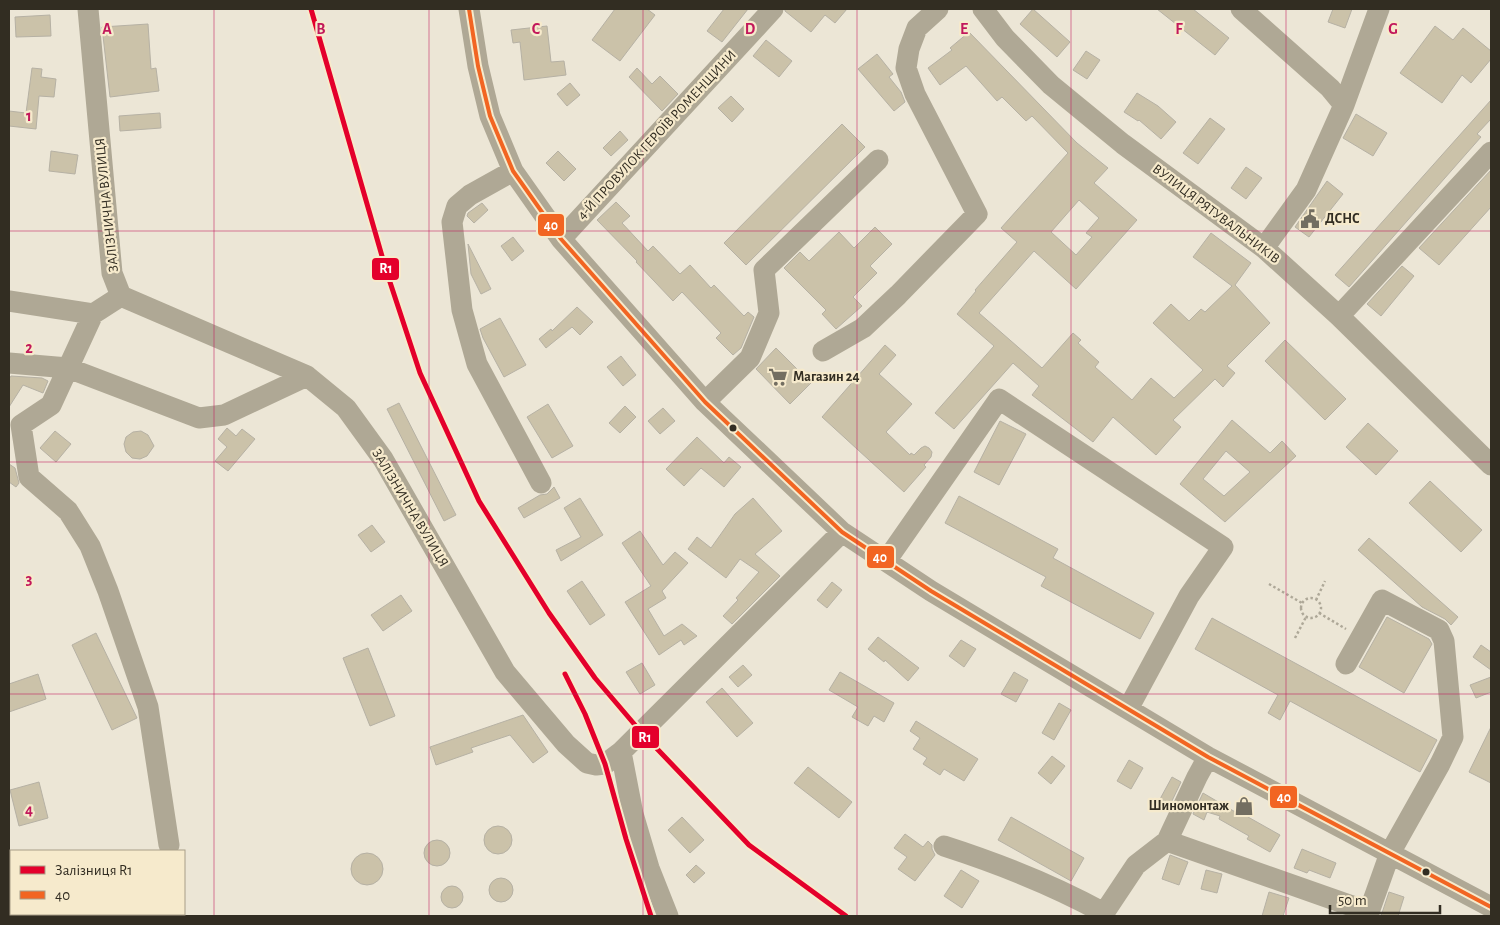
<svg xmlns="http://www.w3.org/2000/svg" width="1500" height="925" viewBox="0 0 1500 925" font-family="'Alegreya Sans',sans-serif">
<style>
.building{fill:#cbc2a9;stroke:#b6b1a4;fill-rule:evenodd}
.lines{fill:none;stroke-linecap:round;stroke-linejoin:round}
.path{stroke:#aea898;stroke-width:2.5;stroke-dasharray:2.5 2.5;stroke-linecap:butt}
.minor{stroke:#afa895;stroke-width:21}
.bus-1-casing{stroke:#f6eacc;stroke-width:8}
.bus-1{stroke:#f26522;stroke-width:4}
.rail-1-casing{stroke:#f6eacc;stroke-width:9}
.rail-1{stroke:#e4002b;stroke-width:5}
.grid{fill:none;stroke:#c2185b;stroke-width:1;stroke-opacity:0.55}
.bus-dot{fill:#322d22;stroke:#f6eacc;stroke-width:2}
.labels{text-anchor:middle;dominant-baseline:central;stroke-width:4.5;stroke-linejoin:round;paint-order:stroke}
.street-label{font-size:14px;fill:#322d22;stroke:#f6eacc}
.poi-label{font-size:14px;font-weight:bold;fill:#322d22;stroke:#f6eacc;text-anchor:start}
.grid-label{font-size:16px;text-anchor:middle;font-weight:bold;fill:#c2185b;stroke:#f6eacc;stroke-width:4.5;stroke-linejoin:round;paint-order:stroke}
.line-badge{stroke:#f6eacc;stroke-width:2}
.badge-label{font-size:14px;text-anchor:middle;font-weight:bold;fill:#fff}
</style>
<rect width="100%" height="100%" fill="#ece6d6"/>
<!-- building -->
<path class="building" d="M615,9H647L655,15L620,61L592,40Z
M724,9H748L722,42L707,31Z
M785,9H847L835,23L825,15L811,32L785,11Z
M1033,9L1070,42L1057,57L1020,24Z
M1157,9H1193L1229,38L1215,55Z
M1333,9H1352L1345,28L1328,22Z
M50,15L51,36L16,37L15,17Z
M148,24L151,69L156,68L159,91L110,97L102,27Z
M547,26L551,62L564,61L566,75L524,80L520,42L513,43L511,30Z
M1435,26L1453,40L1463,28L1491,51V59L1471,83L1462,75L1442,103L1400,73Z
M969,32L1077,143L1108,168L1094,183L1137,220L1076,289L1034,251L979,313L1042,368L1073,333L1081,340L1078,343L1099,362L1095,367L1132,400L1151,378L1174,398L1203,370L1153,323L1171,304L1189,321L1201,309L1205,312L1232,286L1193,257L1211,233L1251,263L1235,285L1270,323L1227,366L1235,373L1223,387L1215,379L1173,420L1181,427L1156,455L1113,417L1093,442L1032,395L1039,386L1013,363L954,429L935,413L994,346L957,314L976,291L975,290L1017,242L1001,228L1068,153L1032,116L1026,121L1002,97L997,101L966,66L940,85L928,68L952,50L950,48ZM1079,200L1099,218L1086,233L1092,237L1076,255L1051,232Z
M766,40L792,61L779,77L753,56Z
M1086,51L1100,60L1087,79L1073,70Z
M877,54L893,74L889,77L901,92L905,102L894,111L858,69Z
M32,68L42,69L41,77L56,79L54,97L39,96L36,129L9,126V111L26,113Z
M637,68L652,84L660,76L678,94L662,111L629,77Z
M570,83L580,95L567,106L557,94Z
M1137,93L1158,106L1176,122L1161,139L1139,120L1138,121L1124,112Z
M731,96L744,109L732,122L718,108Z
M1491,100V119L1477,134L1481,137L1349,287L1335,275Z
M160,113L161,128L120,131L119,116Z
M1356,114L1387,133L1373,156L1343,138Z
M1210,118L1225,129L1198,164L1183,153Z
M842,124L865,147L746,265L724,243Z
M620,131L628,140L611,156L603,148Z
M51,151L78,155L75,174L49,171Z
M558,151L576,169L564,181L546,163Z
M1246,167L1262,178L1246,199L1231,188Z
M1491,170V207L1439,265L1419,248Z
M1327,181L1343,194L1309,237L1295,227Z
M616,202L630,216L622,223L648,251L653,246L680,274L690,265L711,288L714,285L744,316L748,312L754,317L741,348L733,355L716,338L721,333L682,292L673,301L636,262L637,261L597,220Z
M482,203L488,210L474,223L467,216L468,213Z
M875,227L892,244L870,266L877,273L853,297L862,306L836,329L822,314L826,310L784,268L800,252L809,261L839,232L854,248Z
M513,237L524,251L512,261L501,246Z
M468,244L491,289L481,294L471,274Z
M1402,266L1414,276L1381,316L1367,304Z
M577,307L593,322L580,335L572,327L546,348L539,339L551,329L552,331Z
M500,318L526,365L504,377L483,338L480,329Z
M1285,340L1346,399L1325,420L1265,361Z
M885,345L896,355L879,374L912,404L886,432L910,455L911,453L914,455L921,448L925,446L929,448L932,452L931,457L924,465L926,467L904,492L822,417Z
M776,348L811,383L790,404L756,369Z
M621,356L636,375L623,386L607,367Z
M11,376L42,378L48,381L43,393L23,385L9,407V379Z
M399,403L456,515L444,521L387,409Z
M548,404L573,446L552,458L527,417Z
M625,406L636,417L620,433L609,423Z
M663,408L675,421L660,434L648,421Z
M1232,420L1270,453L1282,441L1296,456L1225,522L1180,484ZM1226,451L1250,472L1224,496L1203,479Z
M1000,421L1026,434L999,485L974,472Z
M1368,423L1398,451L1376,475L1346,447Z
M227,428L236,436L242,429L255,439L228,471L215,461L227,447L218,439Z
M55,431L71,444L56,462L40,448Z
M141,431L148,435L154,446L147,456L140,459L132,458L126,452L124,444L126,437L133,432Z
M697,437L724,463L729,457L741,467L724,487L701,468L684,486L666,469Z
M9,464L15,468L19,483L16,487L9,482Z
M1430,481L1482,530L1461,552L1409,503Z
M554,487L560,498L524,518L518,508L540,495L547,494Z
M959,496L1058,549L1053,558L1154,613L1140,639L1041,586L1046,577L945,523Z
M580,498L603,535L561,561L556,550L581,537L564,508Z
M753,498L782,531L755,554L780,576L732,624L723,616L738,600L736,598L759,572L740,559L726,578L688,549L697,537L711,548L735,514Z
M372,525L385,542L371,552L358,535Z
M640,531L663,565L675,552L688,563L662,591L666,598L648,609L664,636L682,624L697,636L684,645L681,640L659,655L625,602L651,586L622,543Z
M1369,538L1458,617L1451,625L1445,619L1422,607L1358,550Z
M582,581L605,615L590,625L567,591Z
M832,582L842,590L827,608L817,600Z
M401,595L412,611L383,631L371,615Z
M1387,617L1429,639L1432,644L1404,693L1359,667Z
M1212,618L1437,740L1420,772L1290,701L1280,720L1268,713L1278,695L1195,649Z
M96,633L137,718L112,730L72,645Z
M878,637L919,668L908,681L885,660L884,662L868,649Z
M961,640L976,649L964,667L949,656Z
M1481,645L1491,652V670L1473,657Z
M368,648L395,716L370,726L343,658Z
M642,663L655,685L640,694L626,672Z
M743,665L752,675L738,687L729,677Z
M840,672L894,703L884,722L874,716L868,726L852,717L858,707L829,690Z
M1014,672L1028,680L1016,702L1001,694Z
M38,674L46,699L9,712V684Z
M1491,677V692L1476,698L1470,685Z
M722,688L753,723L737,737L706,702Z
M1059,703L1071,710L1054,740L1042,733Z
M523,715L548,752L533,763L510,735L471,748L473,752L436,765L430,747Z
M916,721L978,759L964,781L944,769L940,775L923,764L927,758L913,749L920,738L910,731Z
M1491,727V783L1469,772Z
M1052,756L1065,766L1051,784L1038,773Z
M1129,760L1143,768L1131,789L1117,781Z
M808,767L852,802L839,818L794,783Z
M1172,777L1181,782L1170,805L1160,799Z
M39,782L48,818L19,826L10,790Z
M1203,793L1237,813L1242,804L1252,810L1248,817L1280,835L1270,852L1247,839L1249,836L1219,819L1220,816L1207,812L1204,820L1193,814Z
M682,817L704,840L690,853L668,830Z
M1011,817L1084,858L1071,881L998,840Z
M484 840a14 14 0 1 1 28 0a14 14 0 1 1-28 0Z
M905,834L923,847L928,841L932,845V849L935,855L915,881L898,869L907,857L894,848Z
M424 853a13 13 0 1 1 26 0a13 13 0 1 1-26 0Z
M1302,849L1336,863L1330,878L1309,870L1307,873L1294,868Z
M351 869a16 16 0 1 1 32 0a16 16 0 1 1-32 0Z
M1170,855L1188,862L1179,885L1162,879Z
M696,865L705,873L694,883L686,875Z
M961,870L979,881L962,908L944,896Z
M1206,870L1222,874L1217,893L1201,889Z
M489 890a12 12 0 1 1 24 0a12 12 0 1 1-24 0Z
M441 897a11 11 0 1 1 22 0a11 11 0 1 1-22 0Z
M1269,892L1289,898L1283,916H1262Z
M1389,892L1404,897L1398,916H1381Z"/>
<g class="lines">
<!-- path -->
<path class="path" d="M1269,584L1302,603
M1301 608a10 10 0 1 1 20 0a10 10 0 1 1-20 0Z
M1316,600L1325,581
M1319,613L1346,629
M1295,638L1306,617"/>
<!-- minor -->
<path class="minor" d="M88,9L112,273L121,296L307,376L346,408L383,459L505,672L566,744L587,763L596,765L605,764L621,752L842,532
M469,9L478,66L490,116L513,171L561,239L705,402L842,532L931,591L1208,757L1491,907
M983,9L1005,38L1051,85L1123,144L1264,248L1339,316L1491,465
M1241,9L1330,88L1344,105L1306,190L1264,248
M1344,105L1379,9
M513,171L470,195L457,206L452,222L462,310L477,364L541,483
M561,239L773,9
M9,301L93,314L121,296
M93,314L51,405L21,425L29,477L68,511L90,546L108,591L148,707L169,845
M1339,316L1491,152
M823,351L863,328L898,295L977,214L915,94L906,68L909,49L917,28L938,9
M9,363L68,368L199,418L224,415L307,376
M705,402L750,358L769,313L764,270L878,160
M886,561L999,399L1223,547L1189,596L1128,709
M621,752L633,814L649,868L668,916
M1167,841L1369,912L1390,853L1440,764L1453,737L1444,641L1439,630L1382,600L1346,664
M944,846C1000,864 1053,885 1104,913
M1102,916L1136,865L1167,841L1197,777L1208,757"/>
<!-- bus-1 casing -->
<g class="bus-1-casing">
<path id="bus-1" d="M469,9L478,66L490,116L513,171L561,239L705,402L842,532L931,591L1208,757L1491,907"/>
</g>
<!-- bus-1 -->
<use href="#bus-1" class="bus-1"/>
<!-- rail-1 casing -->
<g class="rail-1-casing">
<path id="rail-1" d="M311,9L386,270L420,373L479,501L549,613L595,678L641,732L749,845L846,916
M565,674L585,714L605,764L626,839L651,916"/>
</g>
<!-- rail-1 -->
<use href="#rail-1" class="rail-1"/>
</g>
<!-- grid -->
<path class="grid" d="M214,9V916M429,9V916M643,9V916M857,9V916M1071,9V916M1286,9V916M9,231H1491M9,462H1491M9,694H1491"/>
<!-- icons -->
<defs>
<g id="civic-bare" transform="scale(1.5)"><path d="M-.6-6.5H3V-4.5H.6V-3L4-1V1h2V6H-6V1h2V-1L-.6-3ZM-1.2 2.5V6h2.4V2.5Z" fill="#736e61" stroke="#f6eacc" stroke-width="2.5" paint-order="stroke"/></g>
<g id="supermarket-bare" transform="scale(1.5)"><path d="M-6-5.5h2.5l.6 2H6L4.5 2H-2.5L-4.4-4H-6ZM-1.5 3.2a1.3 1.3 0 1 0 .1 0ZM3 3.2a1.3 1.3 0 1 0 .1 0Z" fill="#736e61" stroke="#f6eacc" stroke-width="2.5" paint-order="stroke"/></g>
<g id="shop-bare" transform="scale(1.5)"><path d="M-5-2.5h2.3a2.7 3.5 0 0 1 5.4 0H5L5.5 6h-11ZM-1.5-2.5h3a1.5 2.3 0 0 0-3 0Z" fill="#736e61" stroke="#f6eacc" stroke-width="2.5" paint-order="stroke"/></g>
</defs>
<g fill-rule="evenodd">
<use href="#civic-bare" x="1310" y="219"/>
<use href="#supermarket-bare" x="778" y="377"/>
<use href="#shop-bare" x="1244" y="806"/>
</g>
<!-- markers -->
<g class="bus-dot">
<circle cx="733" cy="428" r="4.5"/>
<circle cx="1426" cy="872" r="4.5"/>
</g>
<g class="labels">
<!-- street labels -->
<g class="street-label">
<text transform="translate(657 135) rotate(-47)">4-Й ПРОВУЛОК ГЕРОЇВ РОМЕНЩИНИ</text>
<text transform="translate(107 205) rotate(-96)">ЗАЛІЗНИЧНА ВУЛИЦЯ</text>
<text transform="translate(1216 214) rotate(37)">ВУЛИЦЯ РЯТУВАЛЬНИКІВ</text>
<text transform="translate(410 508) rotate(59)">ЗАЛІЗНИЧНА ВУЛИЦЯ</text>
</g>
<!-- poi labels -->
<g class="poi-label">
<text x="1325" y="219">ДСНС</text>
<text x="793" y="377">Магазин 24</text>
<text x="1229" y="806" text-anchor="end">Шиномонтаж</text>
</g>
</g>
<g class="grid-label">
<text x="107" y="34">A</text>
<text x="321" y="34">B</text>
<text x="536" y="34">C</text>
<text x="750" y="34">D</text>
<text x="964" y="34">E</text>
<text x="1179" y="34">F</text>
<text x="1393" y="34">G</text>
<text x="29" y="121">1</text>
<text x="29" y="353">2</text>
<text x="29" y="584">3</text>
<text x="29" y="815">4</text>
</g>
<g class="line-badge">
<rect x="537" y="213" width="28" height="24" rx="5" fill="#f26522"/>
<rect x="371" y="257" width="29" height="24" rx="5" fill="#e4002b"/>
<rect x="866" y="545" width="29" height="24" rx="5" fill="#f26522"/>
<rect x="631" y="725" width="29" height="24" rx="5" fill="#e4002b"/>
<rect x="1269" y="785" width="29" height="24" rx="5" fill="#f26522"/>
</g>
<g class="badge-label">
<text x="551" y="230">40</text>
<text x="386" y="273">R1</text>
<text x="880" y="562">40</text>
<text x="645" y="742">R1</text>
<text x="1284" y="802">40</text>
</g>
<!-- border -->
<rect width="1500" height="925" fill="none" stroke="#322d22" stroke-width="20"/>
<!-- legend -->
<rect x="10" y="850" width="175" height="65" fill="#f6eacc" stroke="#a89e88"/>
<rect x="20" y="866" width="25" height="8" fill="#e4002b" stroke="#a89e88"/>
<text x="55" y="875" font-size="15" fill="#322d22">Залізниця R1</text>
<rect x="20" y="891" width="25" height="8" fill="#f26522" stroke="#a89e88"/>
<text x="55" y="900" font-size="15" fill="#322d22">40</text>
<!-- scale -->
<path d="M1330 905v8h110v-8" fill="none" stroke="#322d22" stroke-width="2.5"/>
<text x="1338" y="905" font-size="15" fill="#322d22" stroke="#f6eacc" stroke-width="4" paint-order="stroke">50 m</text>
</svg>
